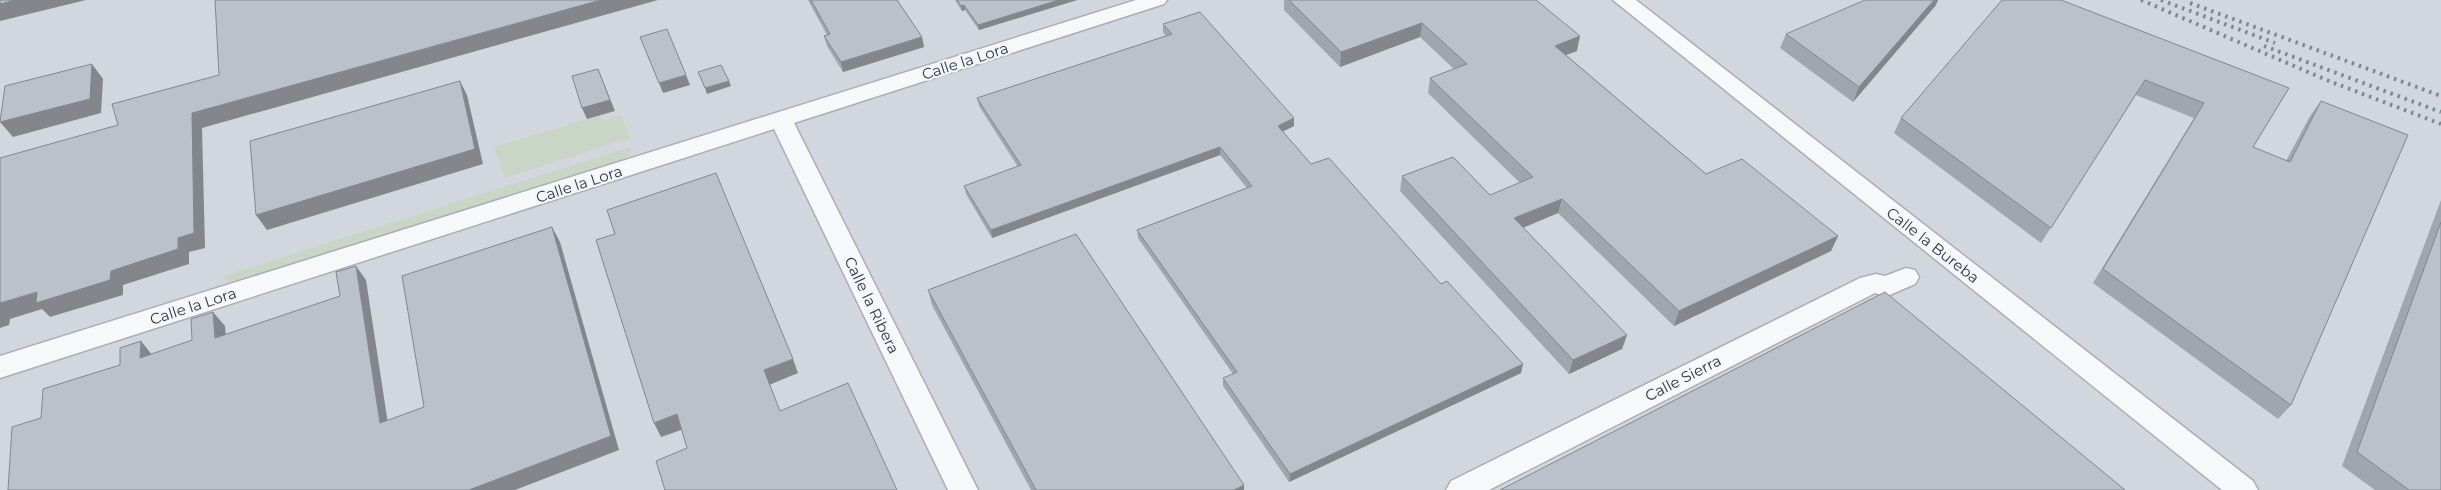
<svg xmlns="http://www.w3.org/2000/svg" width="2441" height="490" viewBox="0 0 2441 490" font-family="Montserrat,sans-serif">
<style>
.built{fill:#d2d6de}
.green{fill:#c9d6c5}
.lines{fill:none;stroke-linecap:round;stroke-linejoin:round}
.minor-casing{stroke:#a9aeb7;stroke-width:3}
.minor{fill:#f7f8fa;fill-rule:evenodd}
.rail{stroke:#7d8696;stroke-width:4;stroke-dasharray:2.5 5;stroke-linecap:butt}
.wall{fill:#a1a5ae}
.shaded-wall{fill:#83868d}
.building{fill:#bbc0ca;stroke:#83868d}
.labels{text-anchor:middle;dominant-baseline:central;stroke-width:4.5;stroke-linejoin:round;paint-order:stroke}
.street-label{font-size:15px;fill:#2b3445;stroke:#f4f6f9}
</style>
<rect width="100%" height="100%" fill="#e4e7ec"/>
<!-- built -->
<path class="built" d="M0,0H2441V490H0Z"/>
<!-- green -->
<path class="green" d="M600,115L603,121L621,115L630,138L504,178L495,147Z
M630,147L631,152L621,162L239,282L229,283L223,276Z"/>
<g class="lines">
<!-- minor casing -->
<g class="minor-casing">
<path id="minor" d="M1136,0H1167L1164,4L794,123L978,490H948L774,129L0,378V356Z
M1613,0H1636L2253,481L2258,490H2222Z
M1906,268L1915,270L1919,277L1915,284L1885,297L1875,293L1489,490H1446L1451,481L1860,278L1876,274L1885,276Z"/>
</g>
<!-- minor -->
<use href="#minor" class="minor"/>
<!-- rail -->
<path class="rail" d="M2141,0L2329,81L2441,124
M2161,0L2275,43
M2190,3L2441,96
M2264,46L2441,112"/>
</g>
<!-- wall -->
<path class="wall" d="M808,0H897L922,37L924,47L843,72L827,46L824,36L827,35Z
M955,0H1077L979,30L965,10L962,11Z
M1284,0H1536L1577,51L1566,55L1706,174L1838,236L1831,251L1674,326L1558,213L1523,228L1627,335L1622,349L1569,374L1400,191L1402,176L1490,195L1520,183L1428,93L1430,78L1454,69L1420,37L1340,67L1284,10Z
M2002,0L2289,88L2253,147L2286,161L2310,116L2321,101L2291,405L2278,419L2093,283L2194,118L2136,95L2041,243L1894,133L1901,118Z
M1936,5L1853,102L1780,48L1786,34Z
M1163,24L1294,126L1282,132L1311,164L1441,284L1523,364L1521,373L1289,482L1223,386V378L1233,374L1138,238L1137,230L1247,188L1220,155L992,238L966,194L964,186L1018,167L979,106L977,98L1166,36L1163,32Z
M2441,200V490H2375L2342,466Z
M928,290L1244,490H1031L932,305Z"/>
<!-- shaded-wall -->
<path class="shaded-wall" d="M15,0H86L0,21V4Z
M601,0H658L202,128L205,248L189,252V264L123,285V295L50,317L42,309L10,319L9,325L0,328V303L111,271L178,238L192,113Z
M1059,0H1077L979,30L978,25Z
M1934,0H1938L1936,5L1853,102L1859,87Z
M964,5L965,10L962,11L961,6Z
M1422,23L1420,37L1340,67L1341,52Z
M1580,36L1577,51L1552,60L1555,46Z
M922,37L924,47L843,72L841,62Z
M92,64L103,79L101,113L13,137L0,122Z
M598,69L615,111L587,119L582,108Z
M686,75L690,85L663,93L659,83Z
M460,81L467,95L483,164L267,230L256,215Z
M729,81L731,86L707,94L705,88Z
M1294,118V126L1277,134L1278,126Z
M1220,147V155L992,238L991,230Z
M1562,199L1558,213L1510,233L1514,218Z
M552,227L560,242L619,450L515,490H469Z
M1838,236L1831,251L1674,326L1679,311Z
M356,266L366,280L390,437L380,423Z
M213,312L225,326L227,352L215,338Z
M1627,335L1622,349L1569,374L1573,360Z
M141,341L153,356L140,358Z
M793,359L798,373L769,385L764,370Z
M1523,364L1521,373L1289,482L1290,474Z
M677,414L684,429L661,437L654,423Z
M1244,485V490H1234Z"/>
<!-- building -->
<path class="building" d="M0,0H15L0,4Z
M215,0H601L192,113L194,233L178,238V249L111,271L110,280L36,303L37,292L0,303V158L118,125L112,104L219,75Z
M811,0H897L922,37L841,62L824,36L830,34Z
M957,0H1059L978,25L964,5L961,6Z
M1289,0H1536L1580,36L1555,46L1706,174L1742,159L1838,236L1679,311L1562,199L1514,218L1627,335L1573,360L1402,176L1453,157L1490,195L1533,177L1430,78L1467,64L1422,23L1341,52Z
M1865,0H1934L1859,87L1786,34Z
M2002,0H2061L2289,88L2253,147L2290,162L2321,101L2408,135L2291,405L2103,269L2204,103L2145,80L2051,228L1901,118Z
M1200,12L1294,118L1278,126L1311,164L1329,158L1441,284L1447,281L1523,364L1290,474L1223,378L1237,372L1137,230L1252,186L1220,147L991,230L964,186L1021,165L977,98L1172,34L1163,24Z
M667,29L686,75L659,83L640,37Z
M92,64L90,99L0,122L5,86Z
M721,65L729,81L705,88L698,72Z
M598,69L610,100L582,108L572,76Z
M460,81L475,149L256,215L250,141Z
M716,173L793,359L764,370L780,411L848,383L897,490H665L656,461L687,448L677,414L654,423L596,240L615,234L607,210Z
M2441,222V490H2409L2357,452Z
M552,227L611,436L469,490H8L12,427L41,418L43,389L120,365V348L141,341L140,358L192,340L191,319L213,312L215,338L340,296L336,272L356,266L380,423L424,407L402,276Z
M1076,234L1244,485L1234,490H1036L928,290Z
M1885,292L2125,490H1500Z"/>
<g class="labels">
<!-- street labels -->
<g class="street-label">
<text transform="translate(965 61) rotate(-18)">Calle la Lora</text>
<text transform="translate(579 184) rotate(-18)">Calle la Lora</text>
<text transform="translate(1933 245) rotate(38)">Calle la Bureba</text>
<text transform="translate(872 305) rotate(64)">Calle la Ribera</text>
<text transform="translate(193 306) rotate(-18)">Calle la Lora</text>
<text transform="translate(1683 378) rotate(-27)">Calle Sierra</text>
</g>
</g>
</svg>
